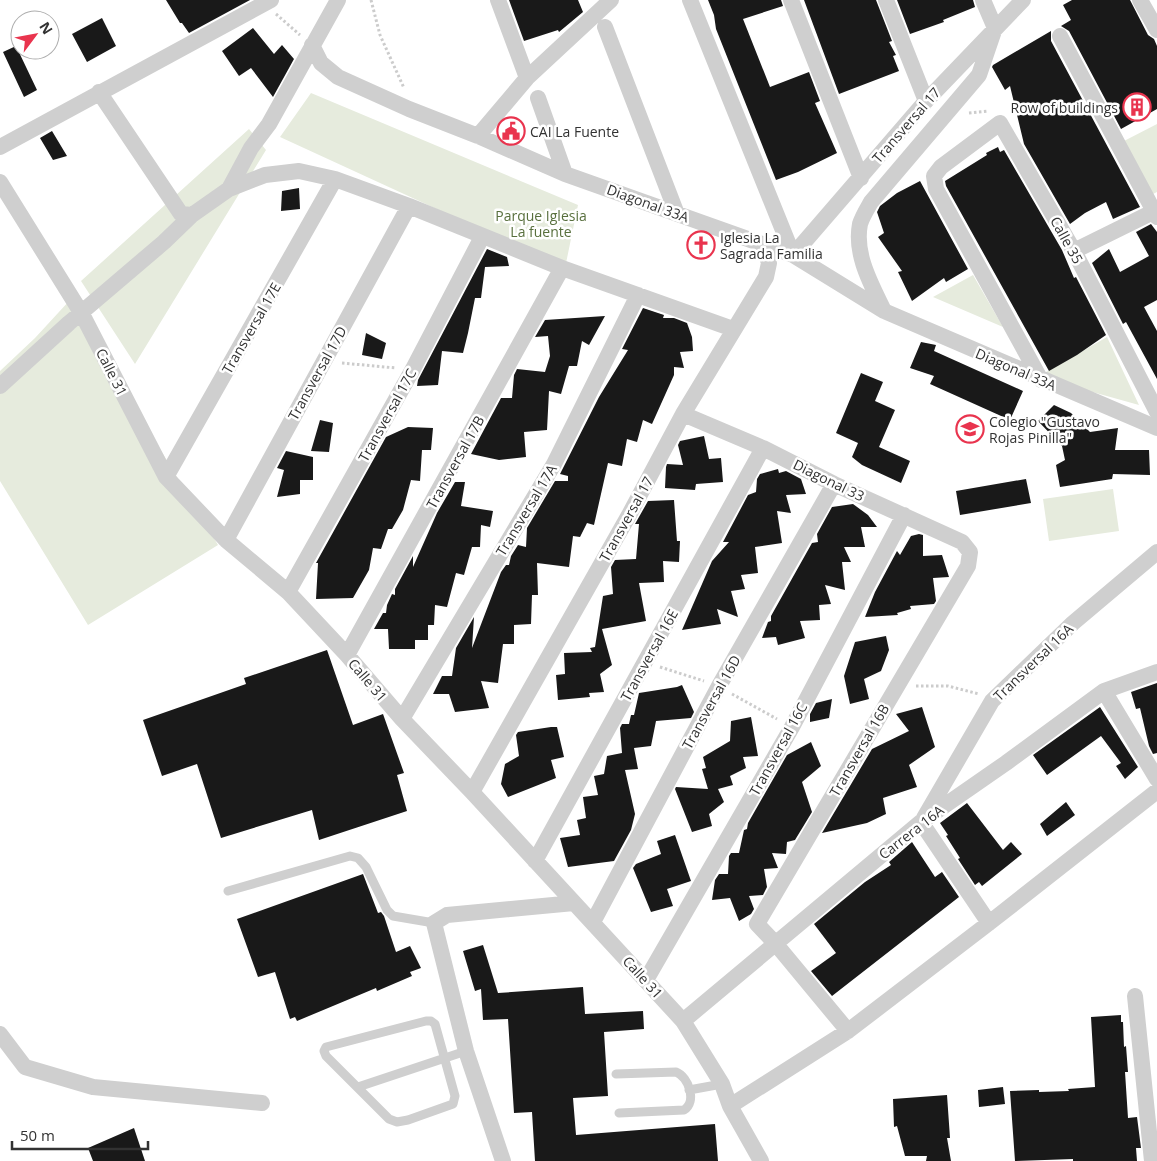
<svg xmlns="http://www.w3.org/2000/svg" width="1157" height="1161" viewBox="0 0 1157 1161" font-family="'Open Sans',sans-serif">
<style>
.green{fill:#e6ebdd}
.building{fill:#191919}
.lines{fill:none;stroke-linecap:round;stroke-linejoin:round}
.path{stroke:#ccc;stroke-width:3;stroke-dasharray:2.5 2.5;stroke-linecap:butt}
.service{stroke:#cfcfcf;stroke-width:9}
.minor{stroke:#cfcfcf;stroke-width:16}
.labels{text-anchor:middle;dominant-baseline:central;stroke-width:5;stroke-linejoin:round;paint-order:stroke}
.poi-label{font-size:14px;fill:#323232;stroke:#fff;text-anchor:start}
.street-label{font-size:14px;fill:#323232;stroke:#fff}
.park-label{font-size:14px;fill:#586f3d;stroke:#fff}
</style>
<rect width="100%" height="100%" fill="#fff"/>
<!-- green -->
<path class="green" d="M311,93L578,205L565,268L280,137Z
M1157,124V192L1153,194L1124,141Z
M249,129L266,150L135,364L81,281Z
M973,275L1003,327L933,297Z
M70,300L218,545L88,625L0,481V371L35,338Z
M1107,337L1139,405L1053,381L1046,372Z
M1113,489L1119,531L1049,541L1043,499Z"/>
<!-- building -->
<path class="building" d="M166,0H250L189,33L182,23H180Z
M509,0H578L583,12L559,32L558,30L524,41Z
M708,0H781L783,6L743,19L770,87L809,72L820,101L815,103L837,153L798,172L776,180L716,29L714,15Z
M804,0H876L892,41L889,42L896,55L893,56L899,71L839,94Z
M897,0H973L975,7L943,20L944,22L910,34Z
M1072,0H1130L1148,35L1154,39L1157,46V109L1121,129L1069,31L1061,26L1071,20L1063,5Z
M102,18L116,46L87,62L72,34Z
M253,28L274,54L282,45L294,59L273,97L251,68L239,76L222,51Z
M1051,31V41L1140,207L1113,219L1106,202L1085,213L1070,224L1024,144L1010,86L1005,90L992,67L993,65Z
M16,46L37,90L24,97L3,52Z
M52,131L67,156L53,160L40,138Z
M998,147L1000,152L1004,150L1062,250L1074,278L1076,277L1106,335L1077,355L1049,371L946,186L945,181L987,155L986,153Z
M920,181L968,269L946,282L944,278L912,301L898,272L902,271L878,237L884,233L877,212L880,206L897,193Z
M299,188L300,209L281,211L282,191Z
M1151,224L1157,232V300L1144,307L1157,331V379L1126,322L1123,324L1092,263L1109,249L1120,272L1149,256L1136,232Z
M487,249L507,257L509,266L485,267L481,298H475L468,333L463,353L442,351L438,385L417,386L418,380Z
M643,308L664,315L663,318H674L687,323L692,337L693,351L680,352L684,368L674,367V375L652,424L643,420L637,442L627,439L622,466L608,463L594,525L587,523L580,537L573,536L569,567L537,563L538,595H532L531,624L514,625V644H503L498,683L481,681L489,708L455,712L449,694H433L442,676H452L456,648L474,617L472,648L501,572L506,565H509L511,556L518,545L526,547L527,528L555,481H568V476L560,474L599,397L628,350L622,349Z
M605,316L589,345L582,341L577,366H569L561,394L549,391L547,430L524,432L526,457L499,460L471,454L501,398H512L514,375L517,369L545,372L550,356L548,336L535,337L545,320Z
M366,333L386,343L382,359L362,355Z
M921,342L936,345L934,351L1023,391L1010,420L930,384L934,376L910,368Z
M861,373L883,382L875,401L895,410L879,447L910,461L901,483L862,465L852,457L858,443L836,433Z
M1054,405L1071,413L1090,432L1118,428L1115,450H1149L1150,475L1113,474L1112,479L1060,487L1056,465L1065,460L1062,446L1038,421Z
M320,420L333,423L329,452L311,451Z
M408,427L433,428L431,450H422L420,481L411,480L403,510L392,529H388L381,549L373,548L369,570L353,598L316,599L318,563H316L386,437Z
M704,436L709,459L721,458L723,482L696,484L695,490L665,488L666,467L667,464L683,465L678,445L680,441Z
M286,451L313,457V480H300V494L277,497L284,470L277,468Z
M778,469L779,473L786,471L801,479L806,494L786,495L791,513L777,511L782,543L755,547L758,573L741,575L745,589L731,591L738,617L717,609L721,624L682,630L712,561L729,542H723L748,495L756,492L757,479L760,474Z
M1026,479L1031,503L960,515L956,491Z
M455,482H465L461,506L493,511L490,527L481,525L480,547H472L464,575L456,573L447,607L435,605L434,625H428V640H415V649H389L388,629H374L383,613H386L387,605L392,594L395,595V589L413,556V567L437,513Z
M674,500L677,541H680L679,562L663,561L664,582L639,583L646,621L602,629L612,665L600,674L604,692L589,693L590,697L558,700L556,675L565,674L564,653L592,652L590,648L595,647L603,596L613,594L611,567L615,560L636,559L639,524H635L648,501Z
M853,504L868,515L877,527H861L865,547H844L851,562H842L845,590L825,585L831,604L819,605L820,620L800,621L805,638L778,645L776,637L762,638L768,622L771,621V616L812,543L818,542L817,534L832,507Z
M919,534L923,535V556L942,555L949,577L933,578L936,601L934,604L910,606L911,609L897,613L898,615L865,617L875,592L897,551L900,555L911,536Z
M886,636L889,650L881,671L864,679L869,699L850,704L844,676L855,642Z
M327,650L353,725L383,714L404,773L397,775L407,811L319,840L312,810L221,838L197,764L162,776L143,720L246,684L244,678Z
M1157,683V753L1153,754L1149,746L1140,708L1136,709L1131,692Z
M682,685L694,712L691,718L656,721L651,746L634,748L638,769L625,770L635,814L631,830L614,861L568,867L560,838L580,835L577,820L586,818L583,797L598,795L594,776L604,774L607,756L622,753L620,728L622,724H629L631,715H634L639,693L677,687Z
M832,699L829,718L810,722V714L816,703Z
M922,707L935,747L909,765L917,787L883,798L886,814L867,823L822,833L872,749L909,731L896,714Z
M1100,707L1138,767L1125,779L1116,766L1121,763L1101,736L1047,775L1033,755Z
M751,717L758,756L743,757L746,768L730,776L733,785L718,789L724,802L709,814L712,826L692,832L675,789L676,787L708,789L702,769L706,768L703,757L730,741L731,721Z
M551,727H557L564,757L551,760L556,778L508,797L501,784L505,764L519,756L516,735L518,732Z
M811,742L821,766L802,782L812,812L795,840L787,842L786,854L772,853L778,868L764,869L767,887L763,895L749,896L754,909L751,914L739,921L730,898L712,900L715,880L719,874H728L729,856L731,853H739L744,830L747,829L748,823L787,755Z
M1066,802L1075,815L1047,836L1040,824Z
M967,803L1003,850L1011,842L1022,854L982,886L979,882L975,885L958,859L960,858L946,836L948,835L940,823Z
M675,835L691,881L667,889L673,906L651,912L633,868L636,864L661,854L657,841Z
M912,842L935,877L942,872L959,897L832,996L811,971L836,953L814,924L865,882L891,865L889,862Z
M363,874L378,913L381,912L384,916L396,952L410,946L421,968L410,972L412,976L377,991L376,988L297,1021L295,1017L290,1019L275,972L258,977L237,919Z
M483,945L498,993L583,987L585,1014L643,1011L644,1029L604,1032L608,1096L573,1098L576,1135L715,1124L718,1161H535L532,1112L514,1113L508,1019L483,1020L481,989L475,991L463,951Z
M1121,1015V1022H1123L1124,1047L1126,1046L1128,1072H1125L1128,1118L1137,1117L1141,1148H1136L1137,1161H1073V1159L1015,1161L1010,1091L1039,1090V1092L1069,1091L1068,1089L1095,1087L1091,1017Z
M1003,1087L1005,1104L979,1107L978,1090Z
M947,1095L950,1138H947L951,1161H926L927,1156H905L897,1126L894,1127L893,1099Z
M134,1128L145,1161H93L88,1148Z"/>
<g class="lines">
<!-- path -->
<path class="path" d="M371,0L380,35L404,88
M276,14L300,35
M969,113L988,111
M342,363L396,368
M660,667L704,681
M916,686H948L979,694
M732,694L777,719"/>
<!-- service -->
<path class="service" d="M228,891L350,856L358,858L366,867L387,910L393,916L434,923
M426,1021H431L435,1024L455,1096L453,1104L408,1120L397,1122L389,1119L326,1056L324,1051L326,1047Z
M616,1074L676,1072C689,1077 697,1102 684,1110L619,1113
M358,1087L466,1051
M689,1090L722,1084"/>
<!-- minor -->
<path class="minor" d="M338,0L269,124L251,148L229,189L265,175L299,171L335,179L409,206L562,268L733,329
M498,0L527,78
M690,0L793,255L926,101L1023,0
M791,0L861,178
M886,0L926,101
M1140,0L1157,30
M605,27L677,214
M1060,36L1157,217
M312,45L321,63L338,77L409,109L478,136L565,174L793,255L884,311L1157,428
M99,92L181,214L192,215L229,189
M538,98L565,174
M478,136L527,78L611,0
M0,147L271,0
M0,182L82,314L166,477L226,540L288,592L347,655L402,719L472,792L683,1021L722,1084L730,1106L761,1161
M1074,251L1157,210
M884,311C871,284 854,254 860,224C862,217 867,209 871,202L979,75L995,28L983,0
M1041,380L936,189L934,176L941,167L1000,123L1074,251L1157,412
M0,386L69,323L164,242L192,215
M683,414L763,448L834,484L962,542L970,552L968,566L757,924L775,943L848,1031
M166,477L335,179
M226,540L409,206
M288,592L413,369L482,237
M347,655L562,268
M1104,691L1157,779
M402,719L554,464L638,295
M472,792L629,515L683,414L766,277L769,263L763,244
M924,818L992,701L1073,623L1157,552
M921,822L989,923
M535,861L763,448
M593,922L719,686L834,484
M646,980L792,727L904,515
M1135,996L1152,1161
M683,1021L921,822L1006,763L1104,691L1157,672
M0,1034L25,1067L93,1087L262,1103
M730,1106L848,1031L989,923L1157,791
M503,1161L466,1051L434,923L447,915L574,903"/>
</g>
<!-- icons -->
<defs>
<g id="building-ring" transform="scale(1.4375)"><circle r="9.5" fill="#fff" stroke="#e9344e" stroke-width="1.5"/><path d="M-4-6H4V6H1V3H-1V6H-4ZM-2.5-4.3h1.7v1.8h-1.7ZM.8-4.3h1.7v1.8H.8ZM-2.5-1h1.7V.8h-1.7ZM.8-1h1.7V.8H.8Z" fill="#e9344e"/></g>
<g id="civic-ring" transform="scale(1.4375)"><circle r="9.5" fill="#fff" stroke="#e9344e" stroke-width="1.5"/><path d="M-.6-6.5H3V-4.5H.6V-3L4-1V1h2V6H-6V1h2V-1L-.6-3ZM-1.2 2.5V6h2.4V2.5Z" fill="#e9344e"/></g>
<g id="church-ring" transform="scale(1.4375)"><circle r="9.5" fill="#fff" stroke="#e9344e" stroke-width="1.5"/><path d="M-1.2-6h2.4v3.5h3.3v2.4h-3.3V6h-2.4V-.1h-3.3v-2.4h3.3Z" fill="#e9344e"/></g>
<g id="school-ring" transform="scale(1.4375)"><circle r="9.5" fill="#fff" stroke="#e9344e" stroke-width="1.5"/><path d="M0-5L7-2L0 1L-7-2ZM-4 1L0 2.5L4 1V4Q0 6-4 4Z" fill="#e9344e"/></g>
</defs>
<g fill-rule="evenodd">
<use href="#building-ring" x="1137" y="107"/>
<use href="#civic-ring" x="511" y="131"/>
<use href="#church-ring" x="701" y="245"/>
<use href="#school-ring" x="970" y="429"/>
</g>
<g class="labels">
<!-- poi labels -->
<g class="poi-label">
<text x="1118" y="107" text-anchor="end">Row of buildings</text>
<text x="530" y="131">CAI La Fuente</text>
<text x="720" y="237">Iglesia La<tspan x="720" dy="16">Sagrada Familia</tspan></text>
<text x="989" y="421">Colegio "Gustavo<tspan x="989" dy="16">Rojas Pinilla"</tspan></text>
</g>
<!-- street labels -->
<g class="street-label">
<text transform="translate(906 125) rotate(-49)">Transversal 17</text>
<text transform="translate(648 203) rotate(20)">Diagonal 33A</text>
<text transform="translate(1067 240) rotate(61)">Calle 35</text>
<text transform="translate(251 328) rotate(-60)">Transversal 17E</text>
<text transform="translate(1016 369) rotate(23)">Diagonal 33A</text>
<text transform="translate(112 372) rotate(63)">Calle 31</text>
<text transform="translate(317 373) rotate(-61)">Transversal 17D</text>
<text transform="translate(387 415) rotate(-61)">Transversal 17C</text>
<text transform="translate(455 462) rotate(-61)">Transversal 17B</text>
<text transform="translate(829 480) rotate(26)">Diagonal 33</text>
<text transform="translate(526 510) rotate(-59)">Transversal 17A</text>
<text transform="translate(626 519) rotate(-61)">Transversal 17</text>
<text transform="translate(649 655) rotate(-61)">Transversal 16E</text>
<text transform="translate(1033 662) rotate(-44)">Transversal 16A</text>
<text transform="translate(368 680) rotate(50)">Calle 31</text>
<text transform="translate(711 702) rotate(-61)">Transversal 16D</text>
<text transform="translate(778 749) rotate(-61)">Transversal 16C</text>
<text transform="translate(859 750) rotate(-60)">Transversal 16B</text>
<text transform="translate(911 832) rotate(-38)">Carrera 16A</text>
<text transform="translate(643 977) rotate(48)">Calle 31</text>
</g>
<!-- park labels -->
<g class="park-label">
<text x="541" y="215">Parque Iglesia<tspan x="541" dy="16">La fuente</tspan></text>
</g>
</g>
<!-- north arrow -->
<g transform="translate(35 35) rotate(58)"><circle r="24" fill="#ffffff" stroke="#adadad"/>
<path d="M0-4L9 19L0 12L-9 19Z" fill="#e9344e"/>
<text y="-8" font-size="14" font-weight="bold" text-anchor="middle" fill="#323232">N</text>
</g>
<!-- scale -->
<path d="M12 1141v8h136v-8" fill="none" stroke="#323232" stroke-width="2.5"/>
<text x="20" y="1141" font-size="15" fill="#323232" stroke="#ffffff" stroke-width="4" paint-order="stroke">50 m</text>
</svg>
